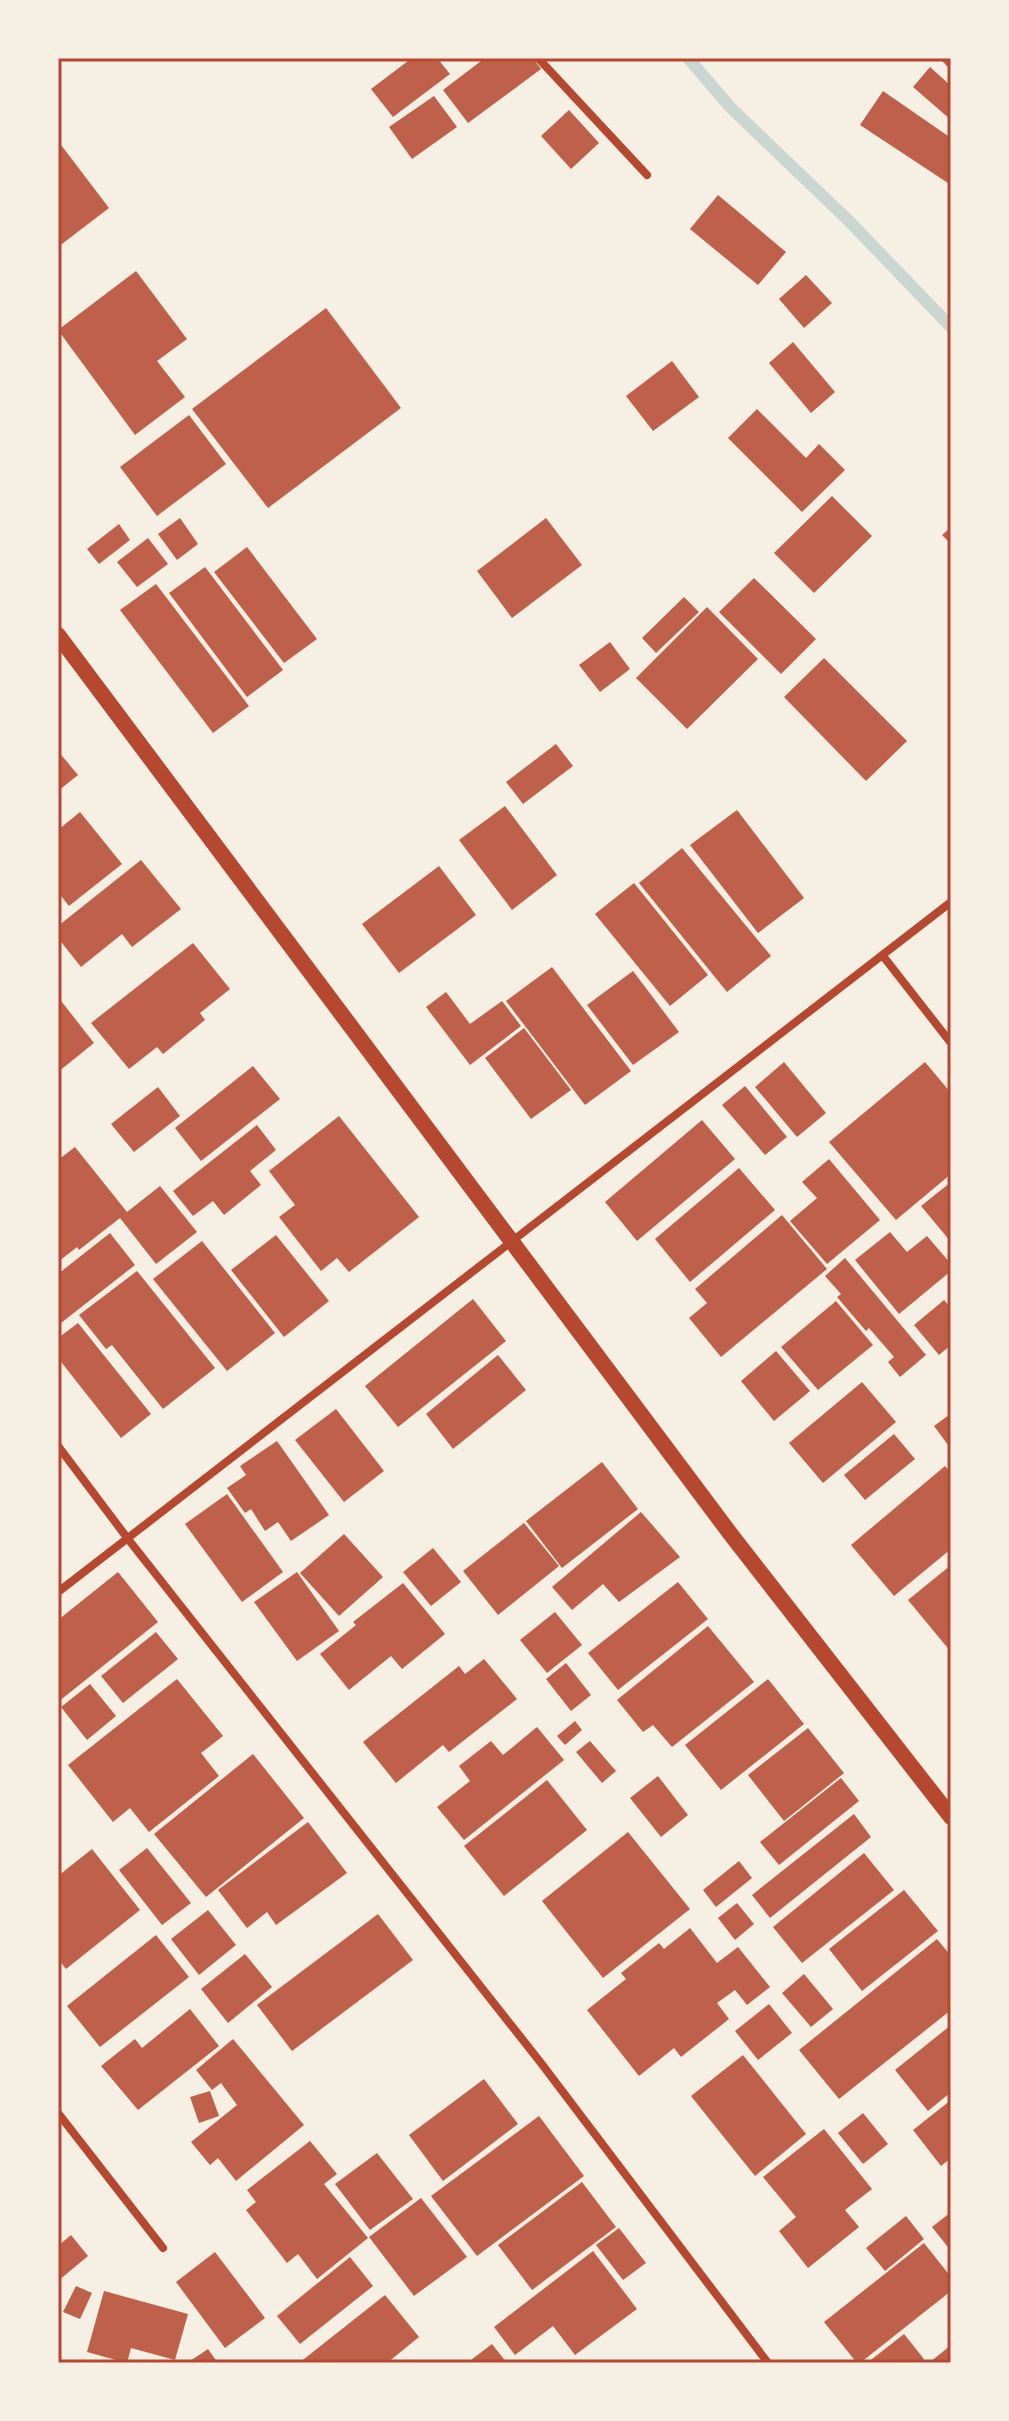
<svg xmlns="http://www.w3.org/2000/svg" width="1009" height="2421" viewBox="0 0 1009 2421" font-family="'Work Sans',sans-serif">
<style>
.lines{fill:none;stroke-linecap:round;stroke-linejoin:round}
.stream{stroke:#c9d6d2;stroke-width:12}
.building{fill:#bf614a}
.minor{stroke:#b5482f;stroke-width:8}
.secondary{stroke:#b5482f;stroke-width:16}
.neatline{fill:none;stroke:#b5482f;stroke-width:3}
</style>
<rect width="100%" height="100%" fill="#f6efe4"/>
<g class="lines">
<!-- stream -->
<path class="stream" d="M688,58L731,108L849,221L951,327"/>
</g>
<!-- building -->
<path class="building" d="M412,58H437L450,74L393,117L371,89Z
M485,58H533L541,69L468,123L443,90Z
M939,58H951V70Z
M930,67L951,86V120L913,87Z
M883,91L951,138V185L860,125Z
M434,96L457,127L412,159L389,127Z
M569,110L599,143L571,169L541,136Z
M58,141L109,208L58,247Z
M718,195L786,252L758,285L690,229Z
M136,271L187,339L157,361L185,397L135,435L58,330Z
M806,275L832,303L804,328L779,299Z
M326,308L401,408L268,508L192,409Z
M793,342L835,392L811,413L769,363Z
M672,361L699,397L653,431L626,396Z
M757,409L806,458L819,444L845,470L802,512L728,438Z
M189,415L226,464L157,516L120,467Z
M832,496L872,536L814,593L774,553Z
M180,518L198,544L177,560L158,534Z
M546,518L582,565L512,618L477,571Z
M119,524L130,540L99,564L87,549Z
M951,527V544L942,535Z
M148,538L168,564L137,587L117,562Z
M247,547L317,639L284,663L214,572Z
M205,567L283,670L247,697L169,593Z
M754,578L816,639L781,674L719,612Z
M156,584L249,706L213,733L120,610Z
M684,597L699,612L656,653L642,638Z
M707,607L758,659L687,729L636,678Z
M610,642L630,669L600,692L579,665Z
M824,658L907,741L866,781L784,697Z
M556,744L573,766L523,804L506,782Z
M58,751L78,775L58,791Z
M505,806L557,875L512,910L459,840Z
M737,810L804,898L758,933L690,845Z
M80,812L122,864L69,906L58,892V830Z
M682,848L771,956L727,992L639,883Z
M141,860L181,909L132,947L122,934L81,967L58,938V926Z
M439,866L476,915L399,973L362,924Z
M634,883L708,975L670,1006L595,914Z
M193,943L230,989L200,1013L205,1020L163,1054L157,1047L129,1069L91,1023Z
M552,967L631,1071L585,1105L506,1001Z
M633,971L679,1032L633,1065L587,1005Z
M446,992L470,1024L502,1001L521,1026L470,1065L426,1007Z
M58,997L94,1043L58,1072Z
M524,1028L571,1090L531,1119L485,1058Z
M784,1062L826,1113L797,1137L755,1087Z
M925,1062L951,1093V1174L896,1220L829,1142Z
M253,1066L280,1099L201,1161L175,1128Z
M745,1086L787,1137L765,1155L722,1105Z
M158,1087L180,1116L134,1152L111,1124Z
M339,1116L419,1217L349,1272L337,1258L321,1271L279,1217L295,1205L269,1171Z
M702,1120L735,1159L637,1241L605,1202Z
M257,1125L276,1150L250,1171L261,1185L224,1215L213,1201L193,1216L173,1191Z
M75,1147L127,1212L160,1186L197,1232L156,1264L120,1218L79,1250L77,1247L58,1262V1160Z
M829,1159L880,1220L827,1264L790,1221L817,1198L802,1182Z
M739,1168L775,1210L690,1282L655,1239Z
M951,1182V1242L921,1206Z
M782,1215L827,1269L721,1357L689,1318L707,1303L695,1289Z
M890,1232L907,1252L927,1236L951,1264V1271L899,1314L855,1260Z
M110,1233L135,1265L61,1323L58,1319V1274Z
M276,1235L329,1301L284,1337L231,1270Z
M202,1241L275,1333L227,1371L153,1279Z
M845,1258L926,1355L900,1377L888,1362L894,1357L869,1328L866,1331L837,1297L841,1294L825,1276Z
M137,1271L215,1368L163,1409L112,1345L106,1349L79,1315Z
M473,1299L506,1341L398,1427L365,1386Z
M944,1300L951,1308V1345L939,1355L914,1325Z
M836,1301L873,1345L818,1390L781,1347Z
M78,1323L151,1414L121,1438L58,1358V1338Z
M776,1351L810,1391L774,1421L741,1381Z
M498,1355L526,1390L453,1449L426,1414Z
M862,1382L896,1422L823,1483L789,1443Z
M336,1409L384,1471L344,1502L295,1440Z
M949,1415L951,1417V1449L934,1426Z
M894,1434L915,1459L865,1500L844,1475Z
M277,1441L329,1515L291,1541L278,1522L265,1531L251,1509L245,1513L227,1488L246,1475L240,1466Z
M602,1462L638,1509L562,1568L526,1521Z
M945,1466L951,1473V1549L894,1596L851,1545Z
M227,1494L283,1572L242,1602L185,1524Z
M641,1512L680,1557L619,1602L603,1584L572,1610L552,1587Z
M524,1523L559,1566L498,1615L463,1571Z
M344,1534L383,1577L339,1616L300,1573Z
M433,1548L461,1582L431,1606L403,1572Z
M951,1565V1652L908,1600Z
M118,1572L158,1622L58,1702V1620Z
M297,1572L339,1631L297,1661L254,1602Z
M678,1582L708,1619L618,1690L588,1653Z
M403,1583L445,1634L402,1669L391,1656L349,1690L320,1654L356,1625L353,1622Z
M555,1612L582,1645L547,1673L520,1640Z
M708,1626L754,1682L672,1747L653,1725L643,1732L617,1700Z
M156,1632L178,1659L123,1703L101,1676Z
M484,1659L517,1699L449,1752L443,1745L396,1783L363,1742L459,1666L465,1674Z
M566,1663L591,1695L571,1711L546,1679Z
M177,1679L223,1736L201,1753L219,1776L149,1832L130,1808L113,1822L68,1765Z
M768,1679L804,1724L721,1790L685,1745Z
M90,1684L116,1716L87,1740L61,1707Z
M575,1721L582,1730L565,1745L557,1736Z
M537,1727L564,1760L464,1840L437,1807L470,1781L459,1766L491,1741L503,1755Z
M808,1728L844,1773L784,1821L748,1775Z
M590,1741L616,1771L602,1783L576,1752Z
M253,1754L304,1818L206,1897L154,1834Z
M658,1776L688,1815L661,1837L630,1798Z
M841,1778L859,1801L779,1865L760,1842Z
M547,1780L587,1830L504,1896L464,1846Z
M854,1814L871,1837L770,1918L752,1895Z
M308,1822L347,1873L276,1925L267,1912L247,1928L218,1890Z
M628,1832L690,1909L603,1978L542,1901Z
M147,1848L191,1903L162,1925L119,1870Z
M92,1849L140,1910L66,1969L58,1959V1876Z
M864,1853L894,1890L802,1963L773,1927Z
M739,1861L752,1878L716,1907L703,1890Z
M904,1890L938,1931L862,1991L829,1949Z
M737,1903L754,1924L735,1940L718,1918Z
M208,1910L236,1945L199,1975L171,1939Z
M378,1914L413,1960L292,2051L257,2005Z
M690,1928L717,1963L738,1947L770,1987L747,2005L735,1990L717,2003L729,2019L681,2057L674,2048L639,2076L587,2010L626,1979L621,1973L659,1943L664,1949Z
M156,1935L189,1977L100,2047L67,2006Z
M937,1939L951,1956V2010L839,2099L799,2050Z
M245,1954L272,1987L228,2023L201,1989Z
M804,1974L833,2009L811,2027L782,1993Z
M769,2004L792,2033L758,2060L735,2031Z
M190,2009L219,2046L138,2110L101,2066L135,2039L142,2048Z
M951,2025V2092L928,2111L895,2070Z
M233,2039L304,2125L236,2181L218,2158L210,2165L191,2142L237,2105L221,2083L212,2090L196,2070Z
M743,2055L806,2134L755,2176L691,2096Z
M484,2079L518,2124L443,2181L409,2135Z
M210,2091L219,2116L199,2123L190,2097Z
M951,2100V2158L941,2166L913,2130Z
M863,2113L888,2144L863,2164L838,2133Z
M539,2116L584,2176L477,2256L431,2196Z
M824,2129L872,2189L845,2210L859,2227L808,2268L779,2231L796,2217L763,2177Z
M310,2141L337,2174L324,2184L368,2238L317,2279L298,2254L287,2263L246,2210L256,2202L247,2190Z
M377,2153L413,2199L370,2230L335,2184Z
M582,2182L616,2227L532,2290L498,2245Z
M421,2198L467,2257L414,2296L369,2237Z
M951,2212V2251L932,2227Z
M906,2216L924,2239L885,2271L866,2248Z
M619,2228L646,2263L623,2280L596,2245Z
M71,2235L88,2256L58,2281V2246Z
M924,2243L951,2277V2291L860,2363H857L824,2322Z
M593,2251L637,2309L575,2355L553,2326L515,2355L494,2327Z
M215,2252L265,2318L225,2348L176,2282Z
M350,2257L373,2286L300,2344L277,2316Z
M76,2286L92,2293L80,2319L63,2312Z
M104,2291L188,2314L175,2360L131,2348L127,2363L87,2352Z
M385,2295L419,2337L387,2363H299Z
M904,2334L924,2359L919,2363H867Z
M492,2344L507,2363H467Z
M951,2345V2363H929Z
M208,2349L218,2363H187Z"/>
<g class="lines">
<!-- minor -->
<path class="minor" d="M538,58L647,175
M883,956L951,1043
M58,1446L128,1539L541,2063L768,2363
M58,1592L951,902
M58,2113L163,2248"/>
<!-- secondary -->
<path class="secondary" d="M58,635L732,1536L951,1817"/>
</g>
<!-- border -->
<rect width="1009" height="2421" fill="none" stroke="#f6efe4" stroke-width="120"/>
<rect x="60" y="60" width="889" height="2301" class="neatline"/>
</svg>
